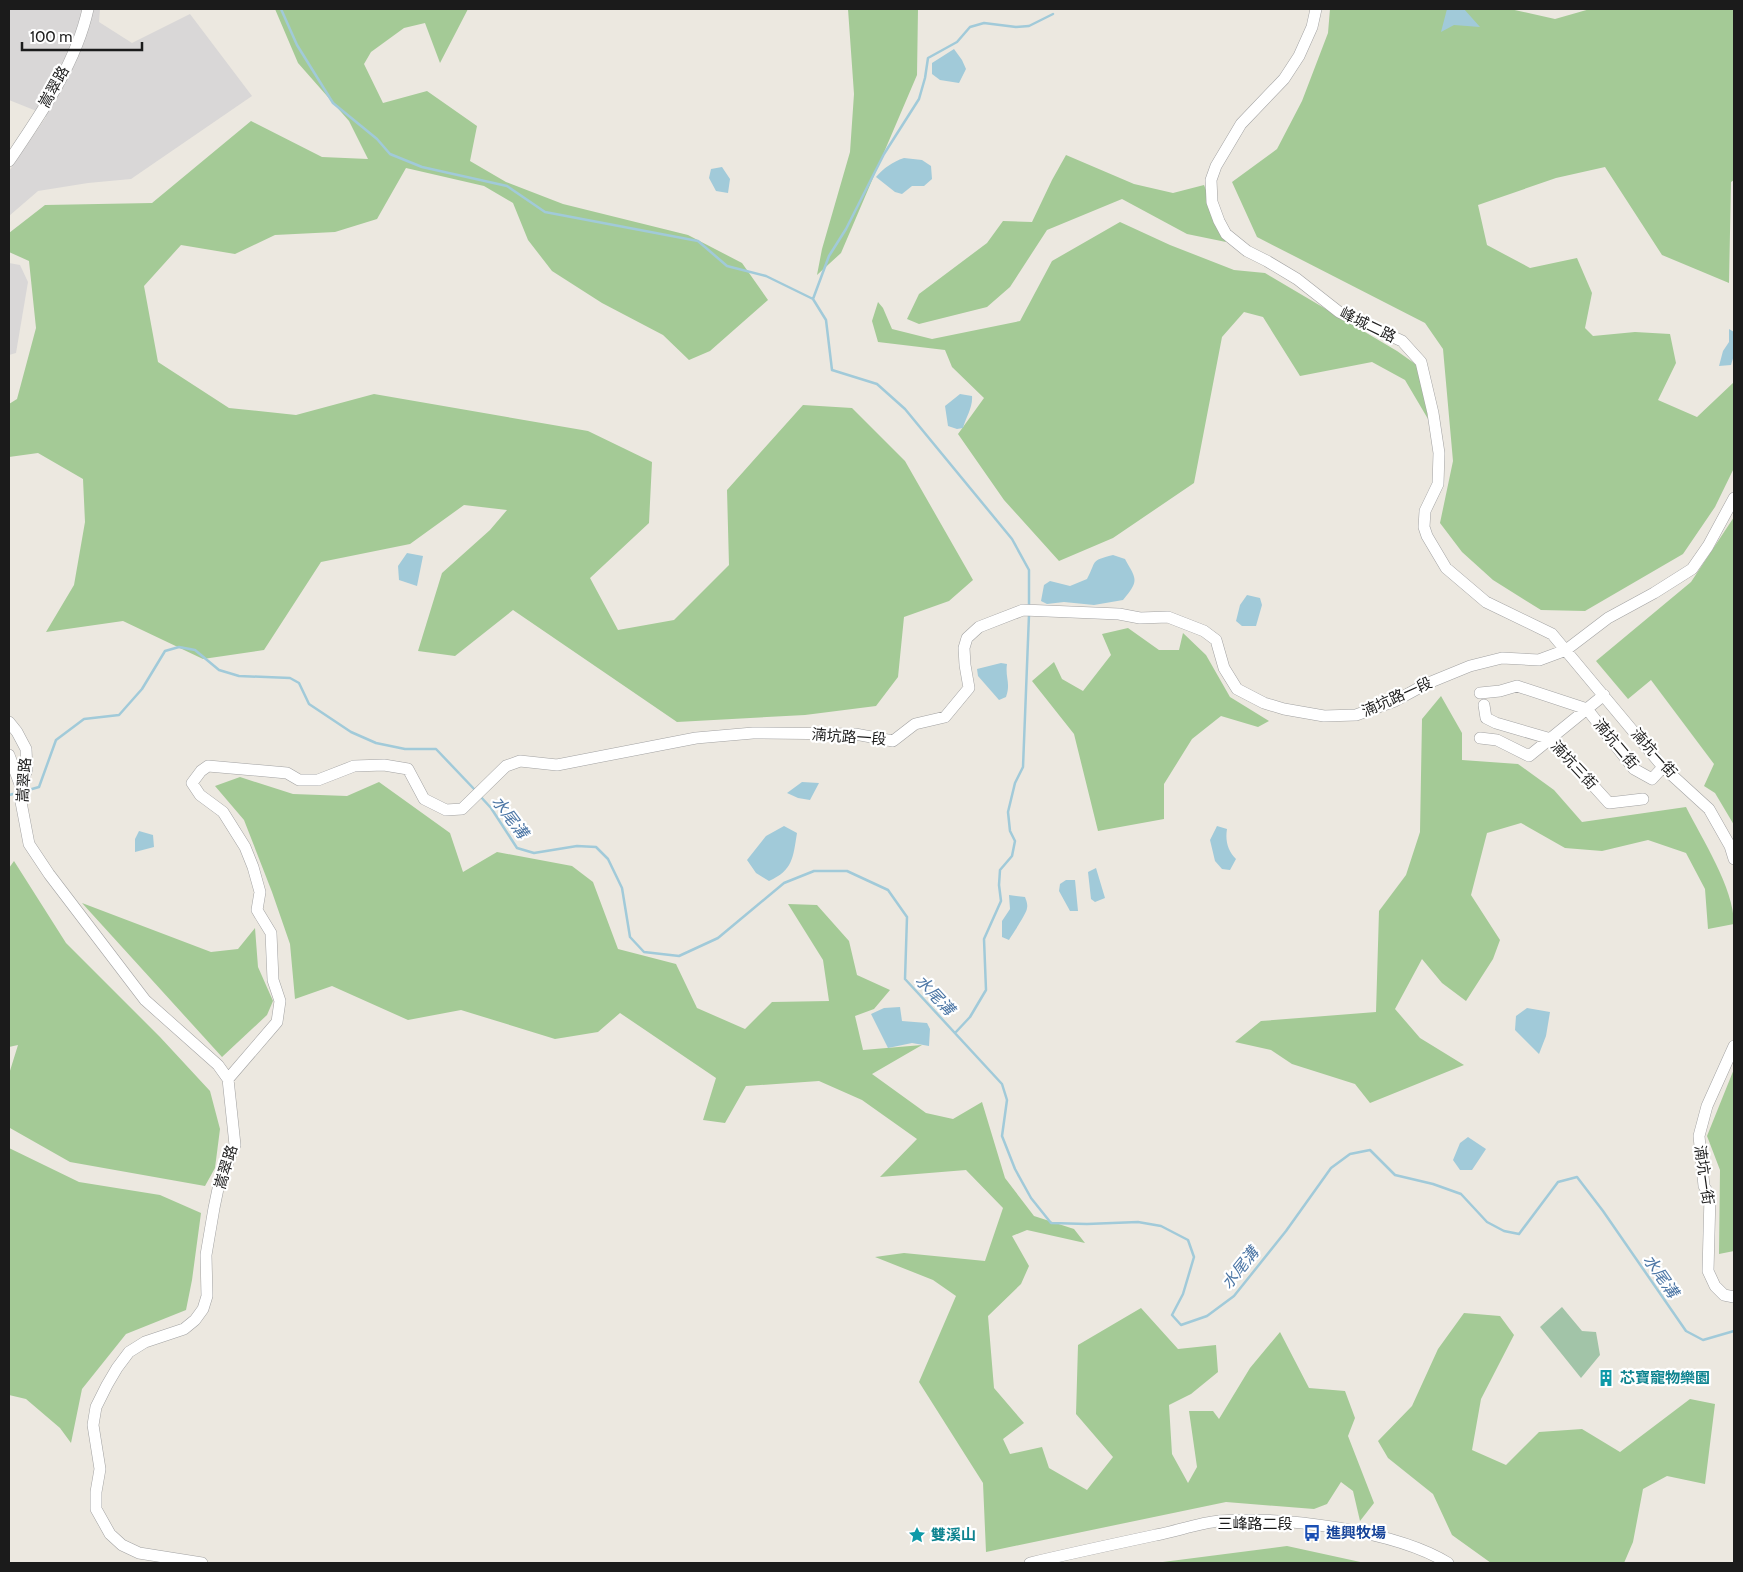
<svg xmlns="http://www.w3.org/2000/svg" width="1743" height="1572" viewBox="0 0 1743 1572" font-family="Cabin,'Noto Sans TC',sans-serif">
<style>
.residential{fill:#d9d7d7}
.forest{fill:#a4ca96}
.cemetery{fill:#a2c4a8}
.water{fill:#a1cad9}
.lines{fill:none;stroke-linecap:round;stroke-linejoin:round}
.stream{stroke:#a1cad9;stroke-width:2.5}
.minor-casing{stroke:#a2a2a2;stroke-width:12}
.minor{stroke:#fff;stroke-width:11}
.labels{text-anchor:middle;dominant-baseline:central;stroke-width:4.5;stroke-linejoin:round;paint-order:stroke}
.street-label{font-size:15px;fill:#1b1b1b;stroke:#fff}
.culture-label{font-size:15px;font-weight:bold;fill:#0d838f;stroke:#fff;text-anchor:start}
.transit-label{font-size:15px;font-weight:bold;fill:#164399;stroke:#fff;text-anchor:start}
.water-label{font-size:16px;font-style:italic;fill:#4c76a5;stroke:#fff}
</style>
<rect width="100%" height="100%" fill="#ece8e0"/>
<!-- residential -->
<path class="residential" d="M9,9H100L99,22L132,43L190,14L252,96L131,179L88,183L38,191L9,216V171L46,117L34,110L9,100Z
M9,263L20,265L28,282L16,353L9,355Z"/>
<!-- forest -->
<path class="forest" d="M275,9H468L440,63L425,23L404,28L371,52L364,64L383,103L427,91L477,126L470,161L506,182L563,204L688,235L742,263L768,300L710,351L689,360L663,335L602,303L552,271L528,240L513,203L484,186L406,168L377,219L335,232L275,235L235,254L181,245L144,286L158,362L229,408L296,415L374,394L588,431L652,462L649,523L590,578L618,630L674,620L729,565L727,490L803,405L852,408L905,461L973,580L949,601L904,617L898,677L876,706L805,715L677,722L513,610L455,656L418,651L442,573L490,530L507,510L464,505L410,544L321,562L264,650L203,659L123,621L46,632L74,585L85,522L83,479L38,453L9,457V404L17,399L36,328L29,261L9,252V233L45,205L152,203L251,121L322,157L368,159L349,121L298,63Z
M848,9H918L917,75L841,253L817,275L822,249L850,152L854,94Z
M1330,9H1510L1555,19L1590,9H1734V180L1731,182L1729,283L1662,255L1605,167L1556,178L1478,205L1487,245L1530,268L1577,258L1592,293L1585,328L1593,336L1635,332L1670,334L1676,363L1658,400L1697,417L1734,382V468L1715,507L1683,554L1585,611L1541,610L1493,580L1462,552L1440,523L1453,461L1443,349L1425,323L1257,237L1232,182L1277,149L1302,101L1328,33Z
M1066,155L1134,184L1173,193L1204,185L1226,242L1187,234L1122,199L1047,230L1010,287L987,307L919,324L907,319L919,294L987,243L1003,221L1032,222L1052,180Z
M1120,222L1170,245L1234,270L1265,273L1397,351L1421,368L1428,419L1405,380L1372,362L1300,376L1263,317L1244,312L1222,337L1194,483L1113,538L1059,561L1004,500L958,434L984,398L952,367L945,350L878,342L872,321L878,302L883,308L892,329L932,339L1020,321L1052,261Z
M1734,517V825L1715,793L1704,786L1714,764L1651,680L1628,699L1596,661L1691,582Z
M1128,628L1159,650H1179L1183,633L1206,655L1230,697L1269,721L1258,727L1221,716L1192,739L1164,784V819L1098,831L1074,734L1032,681L1054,662L1062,679L1083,691L1111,655L1102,634Z
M1441,696L1462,733V760L1518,764L1554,790L1582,822L1686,807C1702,839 1734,888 1734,924L1708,929L1705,889L1686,853L1648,840L1602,851L1565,848L1521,823L1487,833L1471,895L1500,940L1493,959L1466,1001L1442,983L1422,959L1395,1009L1420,1038L1464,1065L1370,1103L1355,1084L1292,1064L1271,1050L1235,1042L1261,1021L1376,1012L1379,911L1406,875L1420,832L1422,719Z
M240,777L293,794L347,796L379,782L450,833L463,872L497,852L572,866L593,882L618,949L676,964L697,1008L745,1029L772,1002L829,1001L823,960L788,904L817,905L849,941L857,975L890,990L874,1009L855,1016L863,1050L922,1045L872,1074L926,1113L953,1119L982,1102L1005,1178L1034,1216L1074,1229L1085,1243L1027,1230L1012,1236L1029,1266L1021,1284L988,1316L994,1388L1024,1423L1003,1439L1010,1454L1042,1447L1049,1468L1087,1490L1113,1457L1076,1414L1078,1345L1141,1308L1178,1349L1216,1345L1218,1372L1191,1394L1169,1405L1172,1454L1188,1483L1197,1467L1189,1411H1213L1219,1419L1250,1368L1280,1332L1309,1388L1345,1391L1355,1418L1348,1436L1374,1503L1360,1521L1353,1491L1341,1482L1327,1504L1314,1509L1226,1502L986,1552L983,1483L919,1382L956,1296L933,1280L875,1257L904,1253L985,1261L1003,1208L966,1170L880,1177L917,1139L862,1100L819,1081L746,1086L725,1123L703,1120L716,1078L620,1013L598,1032L555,1039L461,1010L408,1020L332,986L295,999L290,944L272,892L244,820L215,786Z
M14,861L66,943L160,1037L210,1091L220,1129L215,1168L205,1186L70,1162L10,1128L9,1074L18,1045L9,1047V868Z
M82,903L211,952L238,949L255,928L258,967L273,1001L267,1015L222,1057Z
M1734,1069V1251L1719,1254L1720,1170L1707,1136Z
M9,1148L79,1182L160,1195L201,1213L192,1280L186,1310L126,1334L82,1389L71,1443L60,1428L26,1399L9,1395Z
M1464,1313L1500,1316L1514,1335L1481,1399L1472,1450L1506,1465L1539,1432L1582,1429L1620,1452L1690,1399L1715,1404L1705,1484L1667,1476L1643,1489L1633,1542L1624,1563H1491L1452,1535L1433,1494L1388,1458L1378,1441L1412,1406L1438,1349Z
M1287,1546L1365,1563H1155Z"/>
<!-- cemetery -->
<path class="cemetery" d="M1562,1307L1582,1331L1596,1332L1600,1355L1581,1378L1540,1327Z"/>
<!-- water -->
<path class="water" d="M1447,9H1464L1480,27L1454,25L1441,32Z
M954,49L962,60L966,69L959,83L940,80L932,74V63Z
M904,158L922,160L931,166L932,179L924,186H912L902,194L895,192L876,177C884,168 892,162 904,158Z
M722,167L730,179L728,193L716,191L709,178L711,169Z
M1729,329L1734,332V355L1731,365L1719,366L1723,351L1729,342Z
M960,394L972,396C973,407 966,417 963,428L957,429L948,426L945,406Z
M407,553L423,556L417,586L399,580L398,566Z
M1113,555L1125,559C1136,579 1140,580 1123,600L1094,605L1064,602L1047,604L1041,601L1044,585L1050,581L1070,586L1087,579C1097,561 1089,561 1113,555Z
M1247,595L1260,598L1262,605L1256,626H1242L1236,621L1240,605Z
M1001,663L1007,664C1005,678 1011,683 1006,697L999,700L978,676L977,669Z
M802,782L819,783L810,800L798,798L787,793Z
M784,826L797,833C793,858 793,870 769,881L756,873L747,860L766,836Z
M1217,826L1227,829C1225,841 1228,851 1236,859L1230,870L1222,869L1215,861L1210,840Z
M139,831L153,835L154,847L135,852V839Z
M1096,868L1105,898L1095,902L1091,899L1088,872Z
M1066,880H1075L1078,911H1070L1059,891L1060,884Z
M1009,895L1025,897C1026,900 1028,904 1027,908C1027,913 1013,933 1009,940L1002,937V921L1010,909Z
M900,1007L902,1021L927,1023L930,1029L929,1046L912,1043L888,1048L871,1014L884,1008Z
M1527,1008L1550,1012L1546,1036L1539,1054L1515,1030L1516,1016Z
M1468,1137L1486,1149L1472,1170H1460L1453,1160L1460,1143Z"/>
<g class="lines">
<!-- stream -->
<path class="stream" d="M281,9L297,45L333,103L377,139L390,154L422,167L507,186L545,212L698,241L727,266L766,276L813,299L826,320L832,370L877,384L905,409L1012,539L1029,570V607
M813,299L829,256L846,229L884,154L919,99L925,78L928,58L957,42L970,27L984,23L1016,27L1029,26L1053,14
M25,791L39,787L56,740L84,719L119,715L142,689L165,651L179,647L195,650L219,670L239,676L290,678L299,683L309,704L351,732L376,743L405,749H436L475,790
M9,795L17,793
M480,796L491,808L517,848L534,853L577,846L596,847L608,859L622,888L630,937L644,952L679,956L718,938L784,883L814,871H847L888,890L907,917L905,979L1002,1084L1007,1100L1002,1136L1015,1169L1031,1198L1051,1223L1087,1224L1138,1222L1161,1226L1188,1240L1194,1257L1183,1294L1172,1315L1181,1325L1207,1316L1234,1296L1286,1231L1331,1168L1350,1154L1370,1150L1395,1175L1433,1184L1461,1194L1487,1222L1504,1231L1519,1234L1558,1182L1577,1177L1603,1211L1686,1331L1703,1340L1734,1331
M955,1033L970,1017L986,990L984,939L1001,901L999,885L1000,870L1012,856L1015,841L1010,831L1008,812L1015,783L1023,767L1029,615"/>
<!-- minor casing -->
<g class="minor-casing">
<path id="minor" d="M1316,9L1312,27L1299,56L1284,79L1241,124L1216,166L1211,180L1212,202L1219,221L1226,234L1247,251L1267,261L1297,279L1339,312L1402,341L1421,362L1433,413L1439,453L1438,484L1425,511L1424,527L1427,536L1446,568L1486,602L1552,634L1663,767L1709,809L1730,846L1734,859
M9,161C40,115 76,64 88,9
M1480,693L1500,691L1517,686L1587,709L1634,769L1652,779L1663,767
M1484,705L1486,718L1496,723L1551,739L1609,803L1643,799
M9,722L17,732L26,749L27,769L21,787V802L29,844L49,874L145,1000L218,1065L228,1079L235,1145L219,1184L214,1208L206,1255L207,1296L203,1309L195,1320L184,1329L145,1342L129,1352L117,1368L107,1385L96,1407L93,1425L100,1469L96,1492V1509L110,1534L122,1545L139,1553L202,1563
M1480,738L1497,740L1529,756L1604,695
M9,755L21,787
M1734,1046L1707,1106L1699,1136L1704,1186L1710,1196L1708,1271L1715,1286L1724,1295L1734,1297
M228,1079L277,1022L280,1001L273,980L271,933L257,910L260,892L253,867L245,847L223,812L200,795L192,783L201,771L208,766L287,773L299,780H318L354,766L384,765L408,769L424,799L446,810L462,809L506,766L520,761L557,765L696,738L753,733L855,734L893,741L915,724L945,717L969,688L965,665L964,648L967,638L979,627L1023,610L1119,614L1140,618L1168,617L1204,631L1216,640L1224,668L1237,689L1264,703L1284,709L1324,716L1356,715L1395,701L1426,684L1470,666L1502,658L1539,660L1566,650L1608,618L1654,593L1692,569L1708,546L1734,498
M1030,1563C1072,1553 1114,1544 1156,1535C1177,1531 1199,1523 1219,1521C1282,1516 1394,1530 1448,1563"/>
</g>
<!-- minor -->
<use href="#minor" class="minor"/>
</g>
<!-- icons -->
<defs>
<g id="building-bare" transform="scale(1.35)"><path d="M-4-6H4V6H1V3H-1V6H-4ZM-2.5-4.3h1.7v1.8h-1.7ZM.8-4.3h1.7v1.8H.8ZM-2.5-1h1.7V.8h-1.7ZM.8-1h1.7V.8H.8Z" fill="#0f9aa8" stroke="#fff" stroke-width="2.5" paint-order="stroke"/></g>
<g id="bus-bare" transform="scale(1.35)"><path d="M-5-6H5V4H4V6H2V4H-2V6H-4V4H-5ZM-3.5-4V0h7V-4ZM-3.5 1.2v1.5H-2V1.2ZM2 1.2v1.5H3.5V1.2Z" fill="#1a4fb4" stroke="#fff" stroke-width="2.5" paint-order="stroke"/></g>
<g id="sight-bare" transform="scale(1.35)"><path d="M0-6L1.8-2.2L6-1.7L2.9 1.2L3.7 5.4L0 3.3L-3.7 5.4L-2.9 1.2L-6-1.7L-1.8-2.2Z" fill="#0f9aa8" stroke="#fff" stroke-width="2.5" paint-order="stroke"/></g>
</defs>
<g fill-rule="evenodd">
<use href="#building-bare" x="1606" y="1378"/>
<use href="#bus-bare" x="1312" y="1533"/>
<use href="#sight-bare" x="917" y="1535"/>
</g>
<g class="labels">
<!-- street labels -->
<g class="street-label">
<text transform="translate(54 87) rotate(-61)">嵩翠路</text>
<text transform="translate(1368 325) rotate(26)">峰城二路</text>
<text transform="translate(1397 697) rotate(-24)">湳坑路一段</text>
<text transform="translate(849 737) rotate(4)">湳坑路一段</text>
<text transform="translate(1616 744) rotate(50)">湳坑二街</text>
<text transform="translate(1654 753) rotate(48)">湳坑一街</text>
<text transform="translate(1574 765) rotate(47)">湳坑三街</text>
<text transform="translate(24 780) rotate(-86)">嵩翠路</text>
<text transform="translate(226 1167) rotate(-73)">嵩翠路</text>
<text transform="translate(1704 1175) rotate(82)">湳坑一街</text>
<text x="1255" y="1524">三峰路二段</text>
</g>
<!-- culture labels -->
<g class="culture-label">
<text x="1620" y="1378">芯寶寵物樂園</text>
<text x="931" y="1535">雙溪山</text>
</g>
<!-- transit labels -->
<g class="transit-label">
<text x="1326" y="1533">進興牧場</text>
</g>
<!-- water labels -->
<g class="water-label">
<text transform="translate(510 817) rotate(53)">水尾溝</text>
<text transform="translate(935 995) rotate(47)">水尾溝</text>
<text transform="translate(1240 1268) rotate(-51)">水尾溝</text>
<text transform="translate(1661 1276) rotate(55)">水尾溝</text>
</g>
</g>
<!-- border -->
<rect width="1743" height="1572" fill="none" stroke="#1b1b1b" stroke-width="20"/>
<!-- scale -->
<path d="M22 42v8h120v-8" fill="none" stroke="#1b1b1b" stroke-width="2.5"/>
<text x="30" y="42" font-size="15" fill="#1b1b1b" stroke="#ffffff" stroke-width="4" paint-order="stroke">100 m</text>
</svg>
